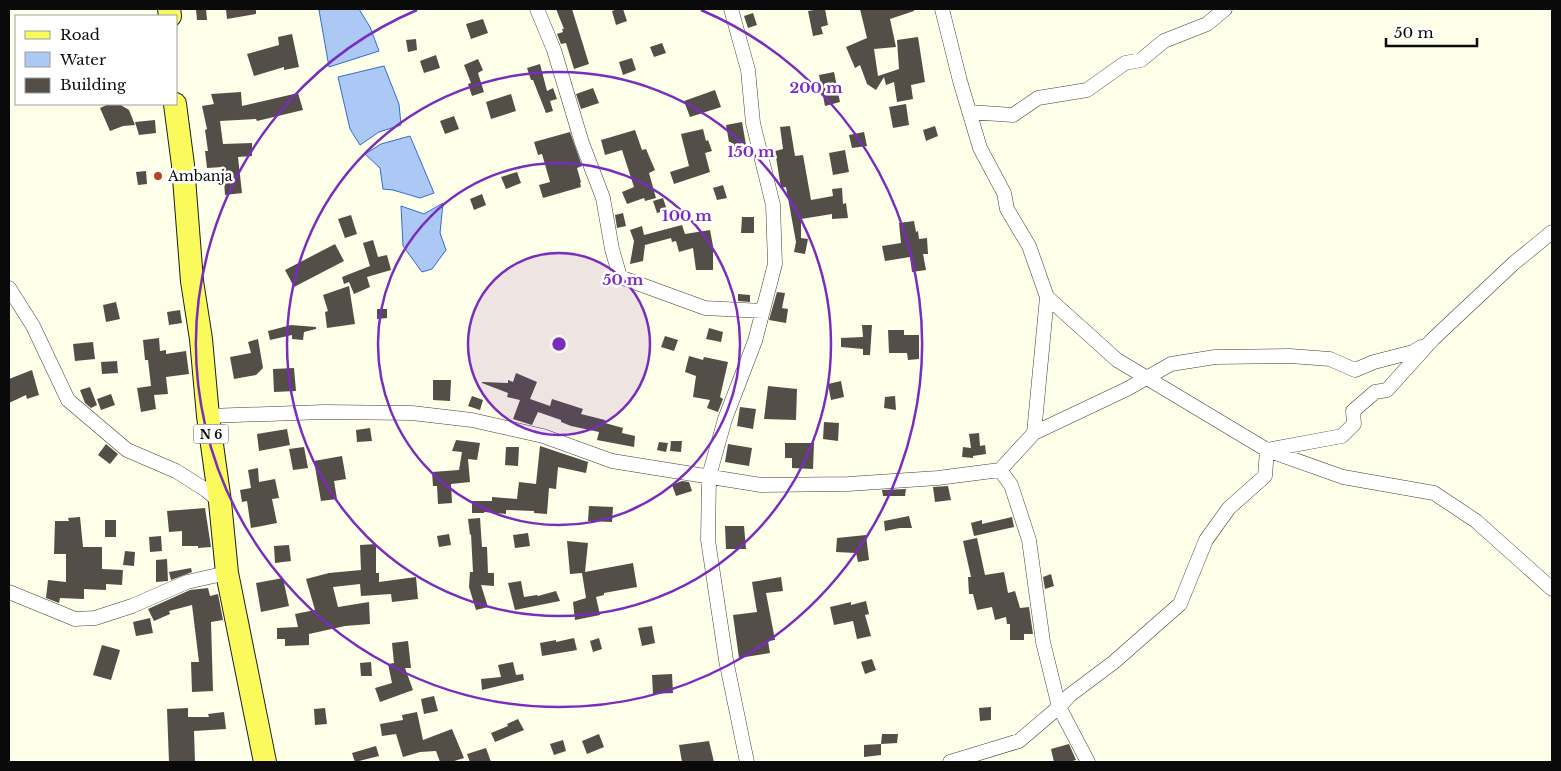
<svg xmlns="http://www.w3.org/2000/svg" width="1561" height="771" viewBox="0 0 1561 771" font-family="'Libre Baskerville',serif">
<style>
.water{fill:#acc9f6;stroke:#336ace}
.building{fill:#534e47}
.lines{fill:none;stroke-linecap:round;stroke-linejoin:round}
.street-casing{stroke:#3d3d3d;stroke-width:15}
.primary-casing{stroke:#1b1b1b;stroke-width:24}
.street{stroke:#fff;stroke-width:14}
.primary{stroke:#fafa5c;stroke-width:22}
.ring{fill:none;stroke:#7b2cbf;stroke-width:2.5}
.poi-dot{fill:#ba4022;stroke:#fff;stroke-width:2}
.labels{text-anchor:middle;dominant-baseline:central;stroke-width:5;stroke-linejoin:round;paint-order:stroke}
.shield{fill:#fff;stroke:#545454;stroke-width:1}
.shield-label{font-size:12px;font-weight:bold;fill:#0a0a0a}
.poi-label{font-size:14px;fill:#0a0a0a;stroke:#fff;text-anchor:start}
.centre{fill:#7b2cbf;stroke:#fff;stroke-width:2.5}
.ring-label{font-size:15px;text-anchor:middle;font-weight:bold;fill:#7b2cbf;stroke:#fff;stroke-width:5;stroke-linejoin:round;paint-order:stroke}
</style>
<rect width="100%" height="100%" fill="#feffe8"/>
<!-- water -->
<path class="water" d="M325,9H359L370,27L379,51L329,67L319,10Z
M384,66L399,104L401,125L379,132L360,145L350,129L338,77Z
M410,136L434,193L420,198L393,190L383,189L380,168L365,154L381,144Z
M443,203L440,233L446,250L432,269L422,272L403,246L401,206L424,214Z"/>
<!-- building -->
<path class="building" d="M196,9H206L207,20H197Z
M226,9H256V14L227,19Z
M556,9H572L589,64L574,69L566,43L561,44L557,34L563,32L562,29H564Z
M618,9H623L627,21L616,25L612,11Z
M820,9H825L828,25L821,27L823,34L813,36L808,11Z
M860,9H914V11L890,19L896,47L874,49L878,76L899,69L897,40L918,37L925,82L911,85L913,99L897,102L894,82L886,85L884,77L876,90L867,84L860,65L855,68L846,47L867,38Z
M753,13L757,25L748,28L744,16Z
M483,19L488,33L471,39L466,24Z
M292,34L299,67L284,70V67L254,76L247,54L279,45L278,37Z
M416,39L417,50L408,52L406,40Z
M662,43L666,53L654,57L650,47Z
M436,55L440,68L424,73L420,61Z
M632,58L636,70L623,75L619,62Z
M478,59L483,70L478,73L484,92L472,96L468,84L471,83L464,65Z
M540,64L547,91L553,88L557,99L550,101L553,111L546,113L533,80H531L527,68Z
M834,72L840,102L825,106L819,75Z
M593,88L599,103L581,109L576,94Z
M715,90L721,107L690,117L684,101Z
M241,92L242,106L298,93L303,110L257,121L256,119L220,121L223,144L252,143V156L238,157L242,193L225,195L223,167L207,168L205,151H208L205,130L207,129L202,106L214,104L211,94Z
M511,94L516,111L491,119L486,102Z
M109,104H119L129,110L135,125L123,126L110,131L100,108Z
M906,104L909,125L893,128L889,107Z
M454,116L459,129L445,134L440,121Z
M155,120L156,133L139,135L135,122Z
M742,122L746,145L749,153L737,158L731,142H729L726,125Z
M790,126L795,156L803,155L811,200L833,196L832,189L842,188L843,204L846,203L848,218L832,219V214L801,219V238L808,239L805,254L794,252L796,242L786,187L781,188L775,151L783,149L780,127Z
M935,126L938,136L926,141L923,130Z
M703,129L706,141L708,140L712,151L705,153L710,172L674,184L670,172L689,166L681,134Z
M635,130L642,150L646,149L655,170L649,173L656,198L645,201L644,198L627,204L622,192L634,187L622,150L605,155L601,140Z
M570,132L582,166L577,168L581,182L580,183L581,187L543,198L539,185L550,182L542,154L538,155L534,142Z
M864,132L867,146L852,148L849,135Z
M845,150L849,172L833,175L829,153Z
M146,171L147,184L138,185L136,172Z
M517,172L521,183L506,189L501,177Z
M723,185L727,198L717,200L713,188Z
M482,194L486,205L474,210L470,199Z
M663,198L667,210L657,213L653,201Z
M623,213L626,226L617,228L615,215Z
M351,215L357,234L345,238L338,219Z
M742,217H754V233H741Z
M914,221L916,232L918,231L919,239L927,238L928,254H923L926,270L912,272L910,257L885,261L882,246L901,243L899,223Z
M682,225L685,234L710,230L713,246V270H696L693,248L679,252L676,241L672,242L671,238L645,245L643,261L630,264L634,241L630,230L642,226L644,235Z
M373,240L378,257L387,255L391,270L367,277L370,287L354,294L349,282L344,284L342,277L370,266L363,243Z
M335,244L344,261L294,287L285,270Z
M349,286L355,324L327,328L325,312L328,311L323,295Z
M777,292L785,293L782,308L788,309L786,323L769,320Z
M738,294L750,295V302L738,301Z
M116,302L120,319L106,322L103,305Z
M377,309H387V318L377,319Z
M180,310L182,323L169,325L167,312Z
M291,325L316,327V329L304,332L303,340L292,339V335L270,340L268,331Z
M862,325H872L870,355H863V349L841,347V338L863,337Z
M709,328L723,332L721,342L706,339Z
M888,330H904V335H919V359L908,360L907,353H889Z
M665,336L678,340L674,351L661,347Z
M159,338L160,351L166,350V354L186,351L189,374L166,377L168,394L154,395L156,409L141,412L137,388L151,386L148,360H145L143,340Z
M258,339L263,368L256,375L234,379L230,357L251,353L248,342Z
M93,342L95,359L75,361L73,344Z
M689,356L703,360L704,357L728,362L720,397L723,399L718,412L707,408L710,400L693,397L696,376L685,372Z
M117,361L118,373L102,374L101,362Z
M294,368L296,391L274,392L273,369Z
M32,370L39,395L27,399L26,395L9,403V379Z
M516,373L537,382L530,399L550,406L552,399L583,409L581,414L605,420V423L623,428L622,433L635,436L634,447L597,440L599,432L571,426L561,422V420L538,412L532,425L513,419L520,400L507,397L508,393L482,383V382L508,383V380L513,382Z
M433,380H451L450,401L433,400Z
M841,381L844,397L831,400L828,384Z
M768,386L797,389L796,420L764,419Z
M90,387L97,405L91,408L85,403L80,390Z
M111,394L115,405L101,410L97,399Z
M472,396L483,400L480,410L468,406Z
M895,396L896,410L884,408L885,397Z
M740,407L756,409L753,429L737,426Z
M824,422L839,423L838,441L823,439Z
M370,428L372,441L357,442L356,430Z
M287,429L290,445L259,451L257,434Z
M979,433L980,446L985,445L986,454L973,456V458L962,457L963,447L971,448L969,434Z
M456,440L480,443L477,460L468,459L470,482L451,484L452,503L438,504L437,486H433L432,472L459,470L462,452L452,451Z
M671,441H682L681,452L670,451Z
M659,442L668,443L666,452L657,450Z
M785,443H814L813,469L792,468V458H785Z
M106,444L118,454L110,464L98,455Z
M728,444L752,448L749,466L725,462Z
M540,446L588,462L586,473L558,467L556,489L549,488L547,514L534,513V511L506,510V514L484,512V513H472V501H492V497L517,499L519,482L536,484Z
M304,447L308,468L293,470L289,449Z
M506,447H519L518,466L505,465Z
M342,456L346,479L334,481L337,499L321,501L314,461Z
M258,468L259,482L275,479L279,498L272,499L277,523L251,528L247,501L242,502L240,490L251,488L248,470Z
M682,481L689,482L692,491L676,496L672,485Z
M948,486L951,500L935,502L933,487Z
M906,489L905,496H883L882,490Z
M589,506L613,507L612,522L588,521Z
M205,508L211,547L198,548V546H182V531L169,532L167,511Z
M909,516L912,528H900L885,531L884,521Z
M80,517L83,547H102V569L123,570L122,585L106,584V590L84,589V599L60,598L59,603L46,598L48,580L66,582V554H54L55,521H69L68,518Z
M1012,517L1014,527L974,536L971,523L982,520V524Z
M480,518L482,547H487L488,573H494V586L481,585L488,607L476,610L469,587L470,572H473L471,534L470,535L468,519Z
M105,520H116V537H105Z
M725,526H744L746,549H726Z
M528,533L530,546L515,548L513,535Z
M449,534L451,545L439,547L437,536Z
M866,535L869,560L858,562L856,553L836,552L837,538Z
M161,536L162,551L150,552L149,537Z
M977,538L985,575L1004,572L1008,593L1015,591L1020,608L1029,607L1033,634H1024V640H1010V624H1007L1006,617L995,620L992,607L977,610L973,594H969L968,577H971L963,541Z
M567,541L588,543L585,572L633,563L637,587L604,593V595L596,597L600,615L575,620L573,602L586,598L582,573L570,574Z
M376,544V573H379V582L416,577L418,599L392,602L391,594L361,596L360,584L333,587L338,607L369,602L370,624L345,626L309,634V645L285,646V639H277V628L298,627L295,614L315,610L306,579L329,573L361,570L360,545Z
M289,545L291,561L275,563L274,546Z
M125,551L135,552L134,566L123,565Z
M167,559L168,581L156,582V560Z
M191,568L192,572L171,580L169,572Z
M1051,574L1054,586L1045,589L1043,577Z
M781,577L783,591L766,593L775,640L768,641L770,653L739,658L733,615L757,612L752,582Z
M283,578L289,606L261,612L256,583Z
M521,581L524,597L537,595L538,596L556,591L560,601L515,610L508,583Z
M208,588L210,596L218,594L223,620L211,622L213,691L192,692L191,662H199L192,605L169,611L170,614L154,621L148,609L190,590Z
M866,601L869,614L865,615L871,636L857,639L853,621L834,625L830,607L851,602V605Z
M150,618L153,633L136,636L133,622Z
M652,626L655,643L642,646L638,628Z
M574,638L577,650L542,656L540,643L556,640V642Z
M599,638L602,649L593,652L590,641Z
M408,641L411,668H405L413,690L380,702L375,688L392,683L388,664L394,663L392,643Z
M102,645L120,650L111,680L93,675Z
M872,659L876,670L865,674L861,662Z
M371,662L372,676H361L360,663Z
M513,662L516,675L523,674L524,680L482,690L481,679L501,677L498,665Z
M672,674L673,693L653,694L652,675Z
M434,696L438,711L424,714L421,699Z
M991,707V720L980,721L979,708Z
M188,708V717H209L208,714L224,712L226,729L194,731L195,762H169L167,709Z
M325,708L327,724L315,725L314,709Z
M417,712L423,740L452,729L464,758L451,762H440L436,751L420,752L403,757L396,734L382,736L380,724L403,720L402,715Z
M518,719L524,730L495,742L491,733L508,726L507,724Z
M599,734L604,747L587,754L582,741Z
M882,734H898L897,743L881,744Z
M563,740L566,751L554,755L550,744Z
M709,741L714,762H682L679,745Z
M881,744V755L864,757V745Z
M1069,744L1076,760L1069,762H1054L1051,749Z
M376,746L379,756L355,762L352,753Z
M486,748L491,762H470L467,754Z"/>
<g class="lines">
<!-- street casing -->
<g class="street-casing">
<path id="street" d="M537,9L554,50L582,143L603,198L612,249L620,277L705,308L763,311
M731,9L748,70L753,123L773,205L775,264L755,341L725,419L709,476L708,540L726,660L747,762
M942,9L960,81L980,148L1004,193L1007,209L1029,246L1047,297L1034,433L1000,470L1011,485L1029,540L1043,642L1059,707L1088,762
M969,112L1013,115L1038,98L1087,90L1125,63L1141,60L1164,41L1207,24L1225,9
M9,288L33,326L68,400L127,450L176,471L206,490L220,502
M1047,297L1117,360L1267,450L1343,477L1434,493L1476,521L1552,589
M208,416L324,412L412,413L472,420L543,436L612,461L761,485L848,484L938,478L1000,470
M1034,433L1127,389L1171,364L1215,357L1290,356L1330,359L1355,370L1374,362L1413,352L1421,347
M9,592L75,619L95,618L132,606L187,582L227,573
M950,762L1019,741L1059,707L1070,695L1114,662L1180,604L1206,540L1229,508L1265,476L1267,450L1342,436L1354,424L1353,411L1375,392L1387,390L1433,339L1514,263L1552,232"/>
</g>
<!-- primary casing -->
<g class="primary-casing">
<path id="primary" d="M169,9L170,16
M175,104L183,165L192,281L201,339L208,416L220,502L227,573L265,762"/>
</g>
<!-- street -->
<use href="#street" class="street"/>
<!-- primary -->
<use href="#primary" class="primary"/>
</g>
<!-- distance rings -->
<circle cx="559" cy="344" r="91" fill="#7b2cbf" fill-opacity=".12"/>
<g class="ring">
<circle cx="559" cy="344" r="91"/>
<circle cx="559" cy="344" r="181"/>
<circle cx="559" cy="344" r="272"/>
<path d="M701 10A363 363 0 1 1 417 10"/>
</g>
<!-- markers -->
<circle class="poi-dot" cx="158" cy="176" r="5"/>
<g class="labels">
<!-- shield labels -->
<rect class="shield" x="193.5" y="424.5" width="35" height="19" rx="4"/>
<g class="shield-label">
<text x="211" y="434">N 6</text>
</g>
<!-- poi labels -->
<g class="poi-label">
<text x="168" y="176">Ambanja</text>
</g>
</g>
<circle cx="559" cy="344" r="8" class="centre"/>
<g class="ring-label">
<text x="816" y="93">200 m</text>
<text x="751" y="157">150 m</text>
<text x="687" y="221">100 m</text>
<text x="623" y="285">50 m</text>
</g>
<!-- border -->
<rect width="1561" height="771" fill="none" stroke="#0a0a0a" stroke-width="20"/>
<!-- legend -->
<rect x="15" y="15" width="162" height="90" fill="#ffffff" stroke="#9d9d9d"/>
<rect x="25" y="31" width="25" height="8" fill="#fafa5c" stroke="#9d9d9d"/>
<text x="60" y="40" font-size="15" fill="#0a0a0a">Road</text>
<rect x="25" y="52" width="25" height="15" fill="#acc9f6" stroke="#9d9d9d"/>
<text x="60" y="65" font-size="15" fill="#0a0a0a">Water</text>
<rect x="25" y="78" width="25" height="15" fill="#534e47" stroke="#9d9d9d"/>
<text x="60" y="90" font-size="15" fill="#0a0a0a">Building</text>
<!-- scale -->
<path d="M1386 38v8h91v-8" fill="none" stroke="#0a0a0a" stroke-width="2.5"/>
<text x="1394" y="38" font-size="15" fill="#0a0a0a" stroke="#ffffff" stroke-width="4" paint-order="stroke">50 m</text>
</svg>
